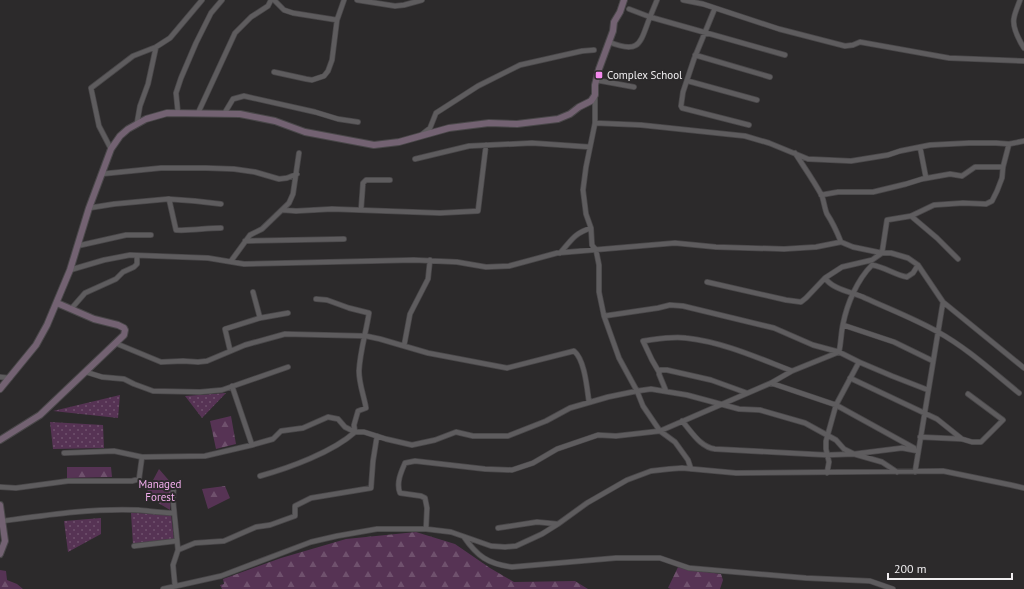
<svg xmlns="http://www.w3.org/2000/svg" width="1024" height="589" viewBox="0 0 1024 589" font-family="'PT Sans',sans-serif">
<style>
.grass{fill:url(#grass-dots)}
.forest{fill:url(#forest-firs)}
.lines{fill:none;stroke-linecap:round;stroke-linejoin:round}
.street-casing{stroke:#494749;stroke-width:6}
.secondary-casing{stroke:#494749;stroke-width:8}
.street{stroke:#5e5c5e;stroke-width:4.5}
.secondary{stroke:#736272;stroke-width:6}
.poi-dot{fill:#f589ee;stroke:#2c2a2b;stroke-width:1.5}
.labels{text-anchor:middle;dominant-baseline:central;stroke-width:4;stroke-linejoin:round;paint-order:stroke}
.poi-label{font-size:11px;fill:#f0eef0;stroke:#2c2a2b;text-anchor:start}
.park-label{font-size:11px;fill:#f1adeb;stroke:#2c2a2b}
</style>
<defs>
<pattern id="grass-dots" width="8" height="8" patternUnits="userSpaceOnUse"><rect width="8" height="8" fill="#563354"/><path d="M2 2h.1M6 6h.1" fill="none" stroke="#6f516d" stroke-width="1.8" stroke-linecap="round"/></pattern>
<pattern id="forest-firs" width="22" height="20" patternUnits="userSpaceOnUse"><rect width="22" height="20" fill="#563354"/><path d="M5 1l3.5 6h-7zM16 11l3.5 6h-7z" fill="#6f516d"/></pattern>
</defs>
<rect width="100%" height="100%" fill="#2c2a2b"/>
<!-- grass -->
<path class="grass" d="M226,393L202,418L185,396Z
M120,395L118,418L53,411Z
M50,422L103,425L104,448L53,449Z
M131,513L171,514L174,540L133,545Z
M101,518V534L68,552L64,521Z"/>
<!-- forest -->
<path class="forest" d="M231,416L236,444L216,449L210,421Z
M67,467H111L112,477L67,478Z
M159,469L172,484L170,510L145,495Z
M225,486L230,498L208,509L202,489Z
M416,532L455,544L490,568L514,582L575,581L588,589H222L220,585L224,584L223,579L281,558L346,539Z
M678,567L685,569L721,574L723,580L720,589H671L668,588Z
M0,570L6,571L7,580L17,584L23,589H0Z"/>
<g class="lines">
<!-- street casing -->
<g class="street-casing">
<path id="street" d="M274,0L284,10L293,13L337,20
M357,0L395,6L404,5L422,0
M657,0L650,17L785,55
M683,0L703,4L779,29L845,46L853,45L860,42L949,58L1024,61
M1020,0C1018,6 1015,12 1014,18C1012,28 1019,40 1024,48
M715,8L694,59L683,92L681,106L682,108L690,110L749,125
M609,42C641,55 640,42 650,17L629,9
M695,55L770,77
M274,72L306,79L312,80L324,76L328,71L332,60L337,20L344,0
M596,80L634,87
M688,81L757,100
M595,95V123L586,167L583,190L586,214L591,228L592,245L596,250L599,265V292L604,316L619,358L637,391L643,406L660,431L771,383L792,371L839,352
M178,113L176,93L181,78L196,43L211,13L222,0
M198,113L235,33L251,17L268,6L271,0
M224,114L233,99L244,96L315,112L338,119L358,122
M137,123L140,106L148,84L156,47
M595,123L641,125L745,136L769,143L808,159L851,161L888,155L900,151L930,145L969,143H996L1009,144L1024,141
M421,135L430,128L436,113L478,86L520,65L582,51L594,50
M920,147L926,178
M111,149L99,126L91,88L133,56L156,47L170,38L202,0
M795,153C804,167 814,181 822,196C824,202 825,210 827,214C833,223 837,232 841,242
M415,159L469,146L532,143L590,147
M101,174L161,168H206L234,169L255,172L279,179L287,178L297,174
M821,195L838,192H873L906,184L922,179L950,174L962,176L975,167H1003L1009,144
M169,199L176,230C191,231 206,228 221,228
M89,208L114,204L168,199L195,201L221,204
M283,210L296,211L332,209L440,213L478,211L486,145
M361,210L363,183L366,180H390
M911,216L937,238L958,259
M245,241L344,239
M77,246L126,235H151
M560,253C572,240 573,234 591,228
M231,261L250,235L262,229L289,203L293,194L299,153
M70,270L104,260L130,255L208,258L244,264L414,260L457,262L486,267L509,266L557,253L675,243L716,247L784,249L816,247L841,242L853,247L882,253H891L908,258L918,265L943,302L1024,368
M825,278C833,290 853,292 865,298C889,309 915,319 938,332C967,348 993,372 1019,393
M707,282L786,300L801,302L806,298L825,278L842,267L872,260L882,253L887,220L911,216L934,205L963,203L986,204L992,201L997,191L1002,178L1003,167
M316,299L327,300L349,308L369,313C366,333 360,351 359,371C359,384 364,396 366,408L358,411L354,425L355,432
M71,309L85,293L116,279L123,272L134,267L137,264V256
M604,316L658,308L670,305L683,306L774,328L813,345L839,352
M260,318L288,313
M843,325L894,342L933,361
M115,343L161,362L183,361L198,362L207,361L245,345L285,334L366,336L380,339L404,346L410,314L428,279L430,260
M404,346L428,353L507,368L574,351C585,360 587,389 589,402
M230,350L225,329L260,318L253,292
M859,362L892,376L928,390
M86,372L102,377L124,379L134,384L153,391L200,392L222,390L288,367
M659,372L652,360L643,341C658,339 672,336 686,338C723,342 758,358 792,371
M0,377L10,378
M850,378L937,419L962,439
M771,383L836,405L914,448
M232,386L252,445
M666,391L659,374L660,370H667L711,380L747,393
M682,421C692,432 700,447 715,449L827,455L854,454L902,448L918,451
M920,437L962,439L972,442H981L1003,420L968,394
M64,453L114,451L142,457L205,456L252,445L273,439L281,431L303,428L328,417L338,419L345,427L355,432
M915,472L943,302
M827,473L829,462L826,449V441L836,405L859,362L839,352C841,343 841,333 843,324C847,304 857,280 872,265C885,267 895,275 907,277L913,273L918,265
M260,476C289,468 333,452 355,432H364L386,439L412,445L435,440L456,432L473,436H508L546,421L570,408L608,397L637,391L651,389L687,395L739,409L760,410L805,423L836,440L844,449L854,454L882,462L897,472
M174,483L173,500L178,550L173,565L175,586
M0,487L16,488L68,481H132L139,479L142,457
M3,521C47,515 93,508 138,510C150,511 162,513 174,513
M498,528L537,522L558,524
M426,529L427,508L425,498L421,496L400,493C396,483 401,472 405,463L415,461L485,469L512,470L533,463L557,449L598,435L616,436L660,431L675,442L688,460L691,469
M464,537C477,556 488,564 512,567L616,558H660L689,568L806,578L870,581L893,589
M134,546L176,541
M178,550L195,543L224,541L256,527L270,525L295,516V506L311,498L371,488L373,461L377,436
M163,589L221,576L311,542L337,536L377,529H426L451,532L491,546L505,547L516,546L542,534L558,524L587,503L627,480L651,471L669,469L682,468L736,473L943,471L1011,485L1024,488"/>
</g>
<!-- secondary casing -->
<g class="secondary-casing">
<path id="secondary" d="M0,389L36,345L47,325L70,270L89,208L111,149L120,136L128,129L146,119L167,113L240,114L275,121L305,132L374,145L399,142L449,128L489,123L517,124L558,119L570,114L579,107L591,101L595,95V85L599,69L613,31L614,22L620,12L624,0
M0,440L40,415L124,335L125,330L124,328L118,325L94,319L57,303
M0,505L5,541L0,554"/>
</g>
<!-- street -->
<use href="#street" class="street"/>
<!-- secondary -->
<use href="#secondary" class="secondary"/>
</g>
<!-- markers -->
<rect class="poi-dot" x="595" y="71" width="8" height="8" rx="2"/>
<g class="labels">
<!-- poi labels -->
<g class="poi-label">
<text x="607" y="75">Complex School</text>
</g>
<!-- park labels -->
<g class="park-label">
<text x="160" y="484">Managed<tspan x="160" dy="13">Forest</tspan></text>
</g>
</g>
<!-- scale -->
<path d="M888 573v6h124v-6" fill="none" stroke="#f0eef0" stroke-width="2"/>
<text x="894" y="573" font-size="12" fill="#f0eef0" stroke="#2c2a2b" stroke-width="3" paint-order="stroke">200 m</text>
</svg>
